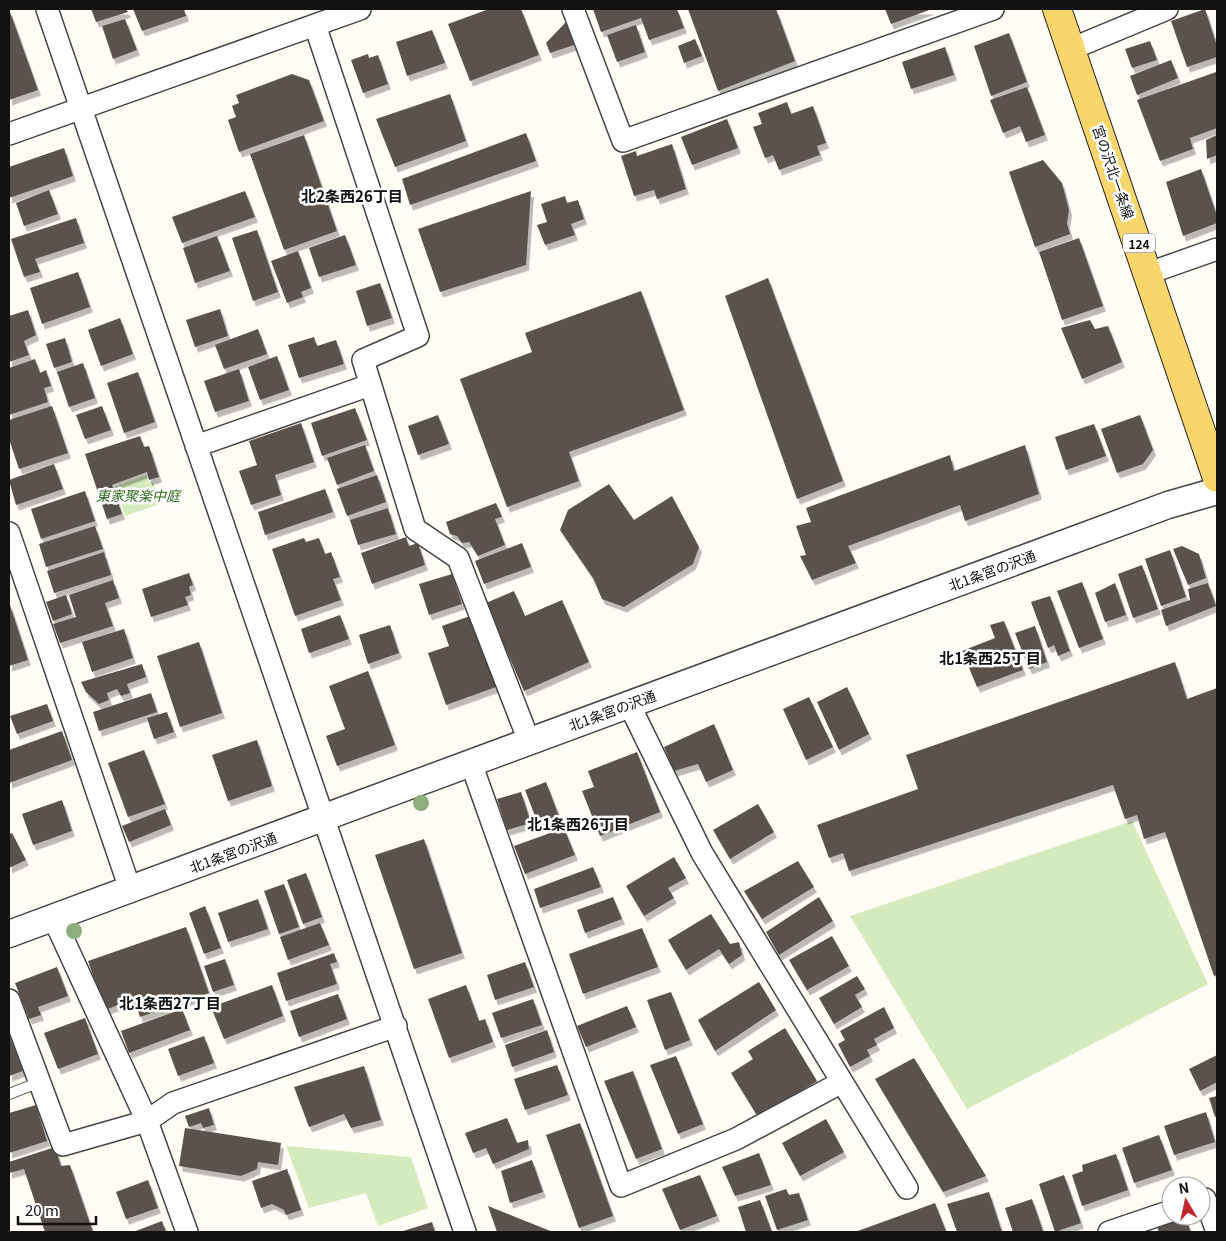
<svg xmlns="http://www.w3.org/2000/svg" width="1226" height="1241" viewBox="0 0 1226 1241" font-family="Georgia,'Noto Sans JP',serif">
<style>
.green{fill:#d5ebbd}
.building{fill:#5a524d;filter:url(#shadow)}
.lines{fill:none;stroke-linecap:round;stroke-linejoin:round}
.service-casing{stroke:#444;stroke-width:12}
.minor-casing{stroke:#444;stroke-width:24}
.tertiary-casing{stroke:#444;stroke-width:29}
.primary-casing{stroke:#222;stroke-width:30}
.service{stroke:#fff;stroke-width:10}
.minor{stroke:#fff;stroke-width:21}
.tertiary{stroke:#fff;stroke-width:26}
.primary{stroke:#f9d66b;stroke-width:28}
.tree{fill:#8dad7f}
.labels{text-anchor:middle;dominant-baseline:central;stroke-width:5;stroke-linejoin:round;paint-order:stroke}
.shield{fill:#fff;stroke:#585858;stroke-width:1}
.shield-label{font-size:12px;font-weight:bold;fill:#111}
.street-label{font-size:14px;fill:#111;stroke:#fff}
.park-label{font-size:14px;font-style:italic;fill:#2f6b1f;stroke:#fff}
.neighbourhood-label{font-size:15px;font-weight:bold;fill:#111;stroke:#fff}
</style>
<defs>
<filter id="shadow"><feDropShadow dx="3" dy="5.5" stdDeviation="0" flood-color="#0004"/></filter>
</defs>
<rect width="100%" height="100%" fill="#fffdf5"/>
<!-- green -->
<path class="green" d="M146,475L149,482L153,481L160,504L125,516L116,486Z
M1132,821L1208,984L967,1109L850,916Z
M286,1146L411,1157L428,1208L378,1226L366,1193L309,1208Z"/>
<!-- building -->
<path class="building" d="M9,9L38,90L9,100Z
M91,9H126L128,12L96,22Z
M133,9H184L186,16L142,31Z
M489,9H521L539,55L470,81L448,24Z
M593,9H677L684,28L649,40L641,18L601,32Z
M688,9H776L795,61L718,91Z
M885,9H932L891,24Z
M1205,9L1217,46V57L1187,67L1171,21Z
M125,19L137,50L113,59L102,26Z
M566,22L574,45L550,53L546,43Z
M636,25L645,52L617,62L607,35Z
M432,30L445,63L407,76L396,42Z
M1009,33L1027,82L991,96L974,46Z
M695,39L702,56L684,63L678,46Z
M1150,41L1157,60L1132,68L1125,49Z
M945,47L954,75L911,89L902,62Z
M368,54L369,58L378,55L388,84L363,93L351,60Z
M1171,60L1178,78L1137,95L1130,76Z
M1216,72L1217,128L1190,138L1193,149L1160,161L1137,100Z
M292,74L309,80L324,121L239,152L228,120L236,117L232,106L239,103L236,95Z
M1027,87L1045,135L1026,142L1020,126L1003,133L990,100Z
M450,94L466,141L395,167L376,119Z
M787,102L791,114L813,106L826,143L817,146L820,155L779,170L773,155L765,158L753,127L762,124L758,113Z
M727,119L738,148L692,165L681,137Z
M526,133L536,161L410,205L402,179Z
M304,135L337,231L284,250L250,154Z
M1217,135V155L1207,159L1206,140Z
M672,144L686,189L657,199L654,190L634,196L621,156L636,151L637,156Z
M64,148L73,176L9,198V167Z
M1043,160L1062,183L1069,210L1067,223L1070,234L1035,247L1009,172Z
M1201,169L1217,216V223L1183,236L1166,182Z
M49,190L58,214L24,226L16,203Z
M245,191L255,217L182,243L172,217Z
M531,191L526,265L440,292L418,229Z
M565,196L567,203L578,200L584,219L571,224L575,235L545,245L537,225L547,222L541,204Z
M76,218L84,243L35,259L40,272L24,277L11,239Z
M257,230L278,292L253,301L232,238Z
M345,235L356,265L319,277L309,248Z
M217,236L230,271L195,283L183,248Z
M1079,238L1103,306L1062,320L1039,252Z
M298,251L311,288L301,292L303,297L287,303L271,261Z
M78,272L90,307L42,324L30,288Z
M768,278L843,481L797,499L725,296Z
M380,283L392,318L367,326L356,291Z
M641,291L684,410L569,452L579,481L507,507L460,379L532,352L525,333Z
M220,309L228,336L195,347L186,320Z
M28,310L36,335L24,341L29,355L9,362V316Z
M120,318L133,354L101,366L88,330Z
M1090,320L1095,329L1108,326L1122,362L1082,379L1061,328Z
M258,329L267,354L224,369L215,345Z
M314,337L317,346L336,340L344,364L299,378L288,345Z
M65,338L72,362L54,368L46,344Z
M277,356L289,390L260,400L248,367Z
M35,359L40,373L46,370L51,386L44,388L48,402L9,415V368Z
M83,363L95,398L69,407L57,372Z
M239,369L249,401L215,412L204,381Z
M138,372L155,422L124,433L107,383Z
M52,406L68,453L19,469L9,439V420Z
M102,406L111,430L85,439L76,415Z
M355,408L367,440L322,456L311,423Z
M438,415L449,444L418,455L408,426Z
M1140,415L1153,450L1143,464L1117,473L1101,429Z
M301,423L314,462L275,475L281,495L251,505L239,471L257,465L249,441Z
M1094,424L1106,456L1066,470L1055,437Z
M140,436L144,447L149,446L159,477L149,480L147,472L112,485L122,514L107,519L85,454Z
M365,445L374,471L337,485L327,458Z
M1025,445L1039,494L965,521L960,505L848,546L856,563L812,580L800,556L806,555L796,526L811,522L806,508L950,455L954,471Z
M54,464L63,489L16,505L9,480Z
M377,475L386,502L347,516L337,489Z
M609,484L634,520L672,496L699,547L693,564L624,607L602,599L593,578L560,530L568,510Z
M325,489L333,512L265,535L258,512Z
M85,491L95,521L41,539L31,509Z
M496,503L502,517L495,519L505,545L478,556L469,542L462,543L457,536L450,534L446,522Z
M388,508L396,534L358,545L350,520Z
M95,526L103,549L46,567L39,544Z
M406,537L409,546L418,543L425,565L372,584L361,553Z
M304,538L306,542L319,538L325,554L331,552L340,577L333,579L341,600L295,616L272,549Z
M522,543L531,567L484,584L475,561Z
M1182,546L1199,554L1206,578L1188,585L1173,549Z
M1170,550L1186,597L1161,606L1145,559Z
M104,552L111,575L54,593L47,571Z
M1142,565L1158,609L1133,618L1118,574Z
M189,573L193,585L189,587L191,595L185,597L188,605L151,617L142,589Z
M452,574L462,604L429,615L419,584Z
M113,580L119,598L105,603L113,626L60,643L53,624L76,617L69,595Z
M1082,582L1103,639L1079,648L1057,591Z
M1115,583L1126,615L1105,622L1095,593Z
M1208,583L1216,606L1166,626L1161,610L1190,600L1188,589Z
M514,591L525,616L562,600L589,662L524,691L486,603Z
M66,595L72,614L53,621L46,602Z
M1050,596L1070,651L1058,656L1054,645L1048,648L1031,602Z
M10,605L28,660L9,666V606Z
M340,615L349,639L309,653L301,629Z
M470,616L496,687L446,705L428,653L449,646L442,626Z
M1004,621L1023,670L977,687L962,651L995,638L990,625Z
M390,625L399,653L368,664L359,635Z
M1035,626L1047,662L1029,669L1015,633Z
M124,629L133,658L92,672L82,642Z
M199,642L222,713L180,727L157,656Z
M1175,662L1187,699L1217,688V975L1214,976L1165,832L1144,839L1137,815L1125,819L1113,785L849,871L843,853L829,858L817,825L918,789L906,755Z
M142,664L146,677L127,684L130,693L121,696L117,689L107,693L109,700L99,704L86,692L81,682Z
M368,671L395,745L337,766L326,736L345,729L329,686Z
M847,687L869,734L839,750L817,702Z
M151,693L157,712L99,731L93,712Z
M809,697L833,747L806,760L783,709Z
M47,704L53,721L17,734L10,716Z
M167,712L174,732L154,739L147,718Z
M714,724L733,770L706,782L698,764L674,771L664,747Z
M62,731L72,760L9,783V750Z
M257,740L272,786L228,801L212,755Z
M144,750L165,804L128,817L108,763Z
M637,752L660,812L600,836L582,791L594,787L588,771Z
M546,782L559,816L538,824L525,790Z
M521,792L531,823L507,830L497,799Z
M62,800L72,831L33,845L22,814Z
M758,804L774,832L730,859L713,830Z
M165,809L171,825L129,842L122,826Z
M564,828L575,855L525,874L514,846Z
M12,833L26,860L9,868V834Z
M424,839L462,953L414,969L375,855Z
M674,857L686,878L668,888L674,898L644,916L626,886Z
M798,861L814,887L762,919L744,891Z
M593,867L601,887L540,908L534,889Z
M306,873L322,917L303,924L287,880Z
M284,884L299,927L279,934L264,891Z
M613,897L622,919L585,933L577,910Z
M819,897L833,921L779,955L766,932Z
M258,899L268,929L228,942L218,913Z
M205,906L221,948L204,954L189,913Z
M711,914L730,944L739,942L742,955L729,964L719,949L686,970L668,940Z
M320,923L329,945L288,960L280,937Z
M186,927L209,993L140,1017L134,999L105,1010L88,961Z
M642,928L658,967L583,994L569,954Z
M832,936L849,966L807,990L789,960Z
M334,953L337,962L330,964L337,984L286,1001L277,973Z
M225,959L234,985L213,992L204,966Z
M525,962L534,987L495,1000L487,975Z
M57,967L68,996L38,1007L41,1015L29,1019L15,983Z
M857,976L865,989L855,995L862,1007L834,1024L819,998Z
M759,982L776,1010L715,1051L698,1020Z
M272,985L283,1016L224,1039L211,1007Z
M466,985L479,1021L485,1019L493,1042L449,1058L428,999Z
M671,992L690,1040L665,1050L647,1000Z
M338,994L347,1019L299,1037L290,1011Z
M533,999L542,1025L501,1038L492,1013Z
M627,1006L636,1027L586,1047L577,1026Z
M884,1007L894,1028L874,1039L877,1045L867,1050L870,1056L850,1067L838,1044L845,1040L840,1031Z
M182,1009L190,1030L129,1053L121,1031Z
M85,1018L98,1054L58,1069L44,1033Z
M785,1028L817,1081L758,1117L731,1073L753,1059L748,1051Z
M547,1030L554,1052L512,1067L505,1045Z
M9,1034L23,1071L9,1076Z
M204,1036L214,1063L178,1076L168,1049Z
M1217,1055V1082L1200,1091L1189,1069Z
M676,1056L703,1124L678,1134L650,1065Z
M914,1058L986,1176L943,1192L875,1079Z
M557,1065L568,1095L525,1110L514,1079Z
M364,1066L381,1120L351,1128L344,1114L309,1127L294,1087Z
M633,1071L662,1149L636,1159L604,1081Z
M1217,1096V1116L1215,1117L1209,1098Z
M36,1105L47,1141L9,1153V1113Z
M209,1108L214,1125L203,1128L201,1123L189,1127L185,1116Z
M1206,1112L1215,1142L1174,1155L1164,1126Z
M507,1118L517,1143L528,1140L529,1149L493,1164L486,1148L473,1153L465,1133Z
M826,1119L844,1152L800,1176L782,1143Z
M580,1123L613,1216L579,1228L546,1135Z
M185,1128L281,1143L278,1165L258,1162L257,1169L241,1176L179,1166Z
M1159,1135L1172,1170L1134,1183L1122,1148Z
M55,1147L61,1166L70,1165L93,1232H45L24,1169L9,1173V1162Z
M759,1153L771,1185L735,1196L722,1167Z
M1116,1154L1128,1190L1082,1206L1072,1175L1083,1171L1082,1165Z
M532,1160L543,1192L510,1203L501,1171Z
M287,1169L301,1210L286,1215L284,1210L272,1204L261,1208L252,1181Z
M700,1175L717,1216L680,1230L662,1189Z
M1064,1175L1081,1223L1055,1232L1039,1184Z
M148,1180L158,1208L126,1219L116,1192Z
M786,1189L789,1195L799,1193L808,1220L777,1230L765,1196Z
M989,1192L1002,1232H957L947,1204Z
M1032,1199L1043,1231L1013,1232L1005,1208Z
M760,1200L772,1232H746L738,1207Z
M935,1203L946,1231L855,1232Z
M488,1206L553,1232H497Z
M1185,1217L1191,1232H1159L1157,1227Z
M162,1221L166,1232H133Z
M432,1222L435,1232H400Z"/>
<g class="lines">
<!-- service casing -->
<g class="service-casing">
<path id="service" d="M9,1094L40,1082"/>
</g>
<!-- minor casing -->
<g class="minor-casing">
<path id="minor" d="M47,9L465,1232
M573,9L623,141L993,9
M315,25L418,336L363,360L415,529L458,558L529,741
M1071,49L1167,9
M9,134L360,9
M1149,273L1217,249
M196,446L370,385
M9,533L130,889
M629,704L702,853L907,1188
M471,763L621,1186L736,1139L842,1082
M53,917L147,1121L173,1103L396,1026
M9,1000L63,1145L147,1121L187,1232
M1205,1199L1217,1232
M1109,1232L1171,1211"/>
</g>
<!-- tertiary casing -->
<g class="tertiary-casing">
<path id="tertiary" d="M9,934L1168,505L1217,491"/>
</g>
<!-- primary casing -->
<g class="primary-casing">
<path id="primary" d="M1057,9L1217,478"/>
</g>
<!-- service -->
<use href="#service" class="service"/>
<!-- minor -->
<use href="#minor" class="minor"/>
<!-- tertiary -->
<use href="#tertiary" class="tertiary"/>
<!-- primary -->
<use href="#primary" class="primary"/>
</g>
<!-- trees -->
<g class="tree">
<circle cx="421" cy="803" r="8"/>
<circle cx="74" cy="931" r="8"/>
</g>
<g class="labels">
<!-- shield labels -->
<rect class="shield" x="1123" y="233.5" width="32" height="19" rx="4"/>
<g class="shield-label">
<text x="1139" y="243">124</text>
</g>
<!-- street labels -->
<g class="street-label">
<text transform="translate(1114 172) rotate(71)">宮の沢北一条線</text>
<text transform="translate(992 570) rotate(-20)">北1条宮の沢通</text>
<text transform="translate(612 710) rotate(-20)">北1条宮の沢通</text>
<text transform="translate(233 852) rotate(-20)">北1条宮の沢通</text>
</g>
<!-- park labels -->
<g class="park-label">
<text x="138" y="495">東家聚楽中庭</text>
</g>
<!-- neighbourhood labels -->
<g class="neighbourhood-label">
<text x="352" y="195">北2条西26丁目</text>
<text x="990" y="657">北1条西25丁目</text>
<text x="578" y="823">北1条西26丁目</text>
<text x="170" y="1002">北1条西27丁目</text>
</g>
</g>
<!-- border -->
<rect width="1226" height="1241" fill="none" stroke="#111111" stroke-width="20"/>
<!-- north arrow -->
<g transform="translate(1186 1201) rotate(351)"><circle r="24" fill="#ffffff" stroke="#a0a0a0"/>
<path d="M0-4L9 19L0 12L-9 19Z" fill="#c4262e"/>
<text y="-8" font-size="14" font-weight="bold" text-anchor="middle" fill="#111111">N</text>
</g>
<!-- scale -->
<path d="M18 1216v8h78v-8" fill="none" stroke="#111111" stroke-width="2.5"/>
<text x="25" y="1216" font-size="15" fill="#111111" stroke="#ffffff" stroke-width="4" paint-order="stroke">20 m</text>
</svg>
